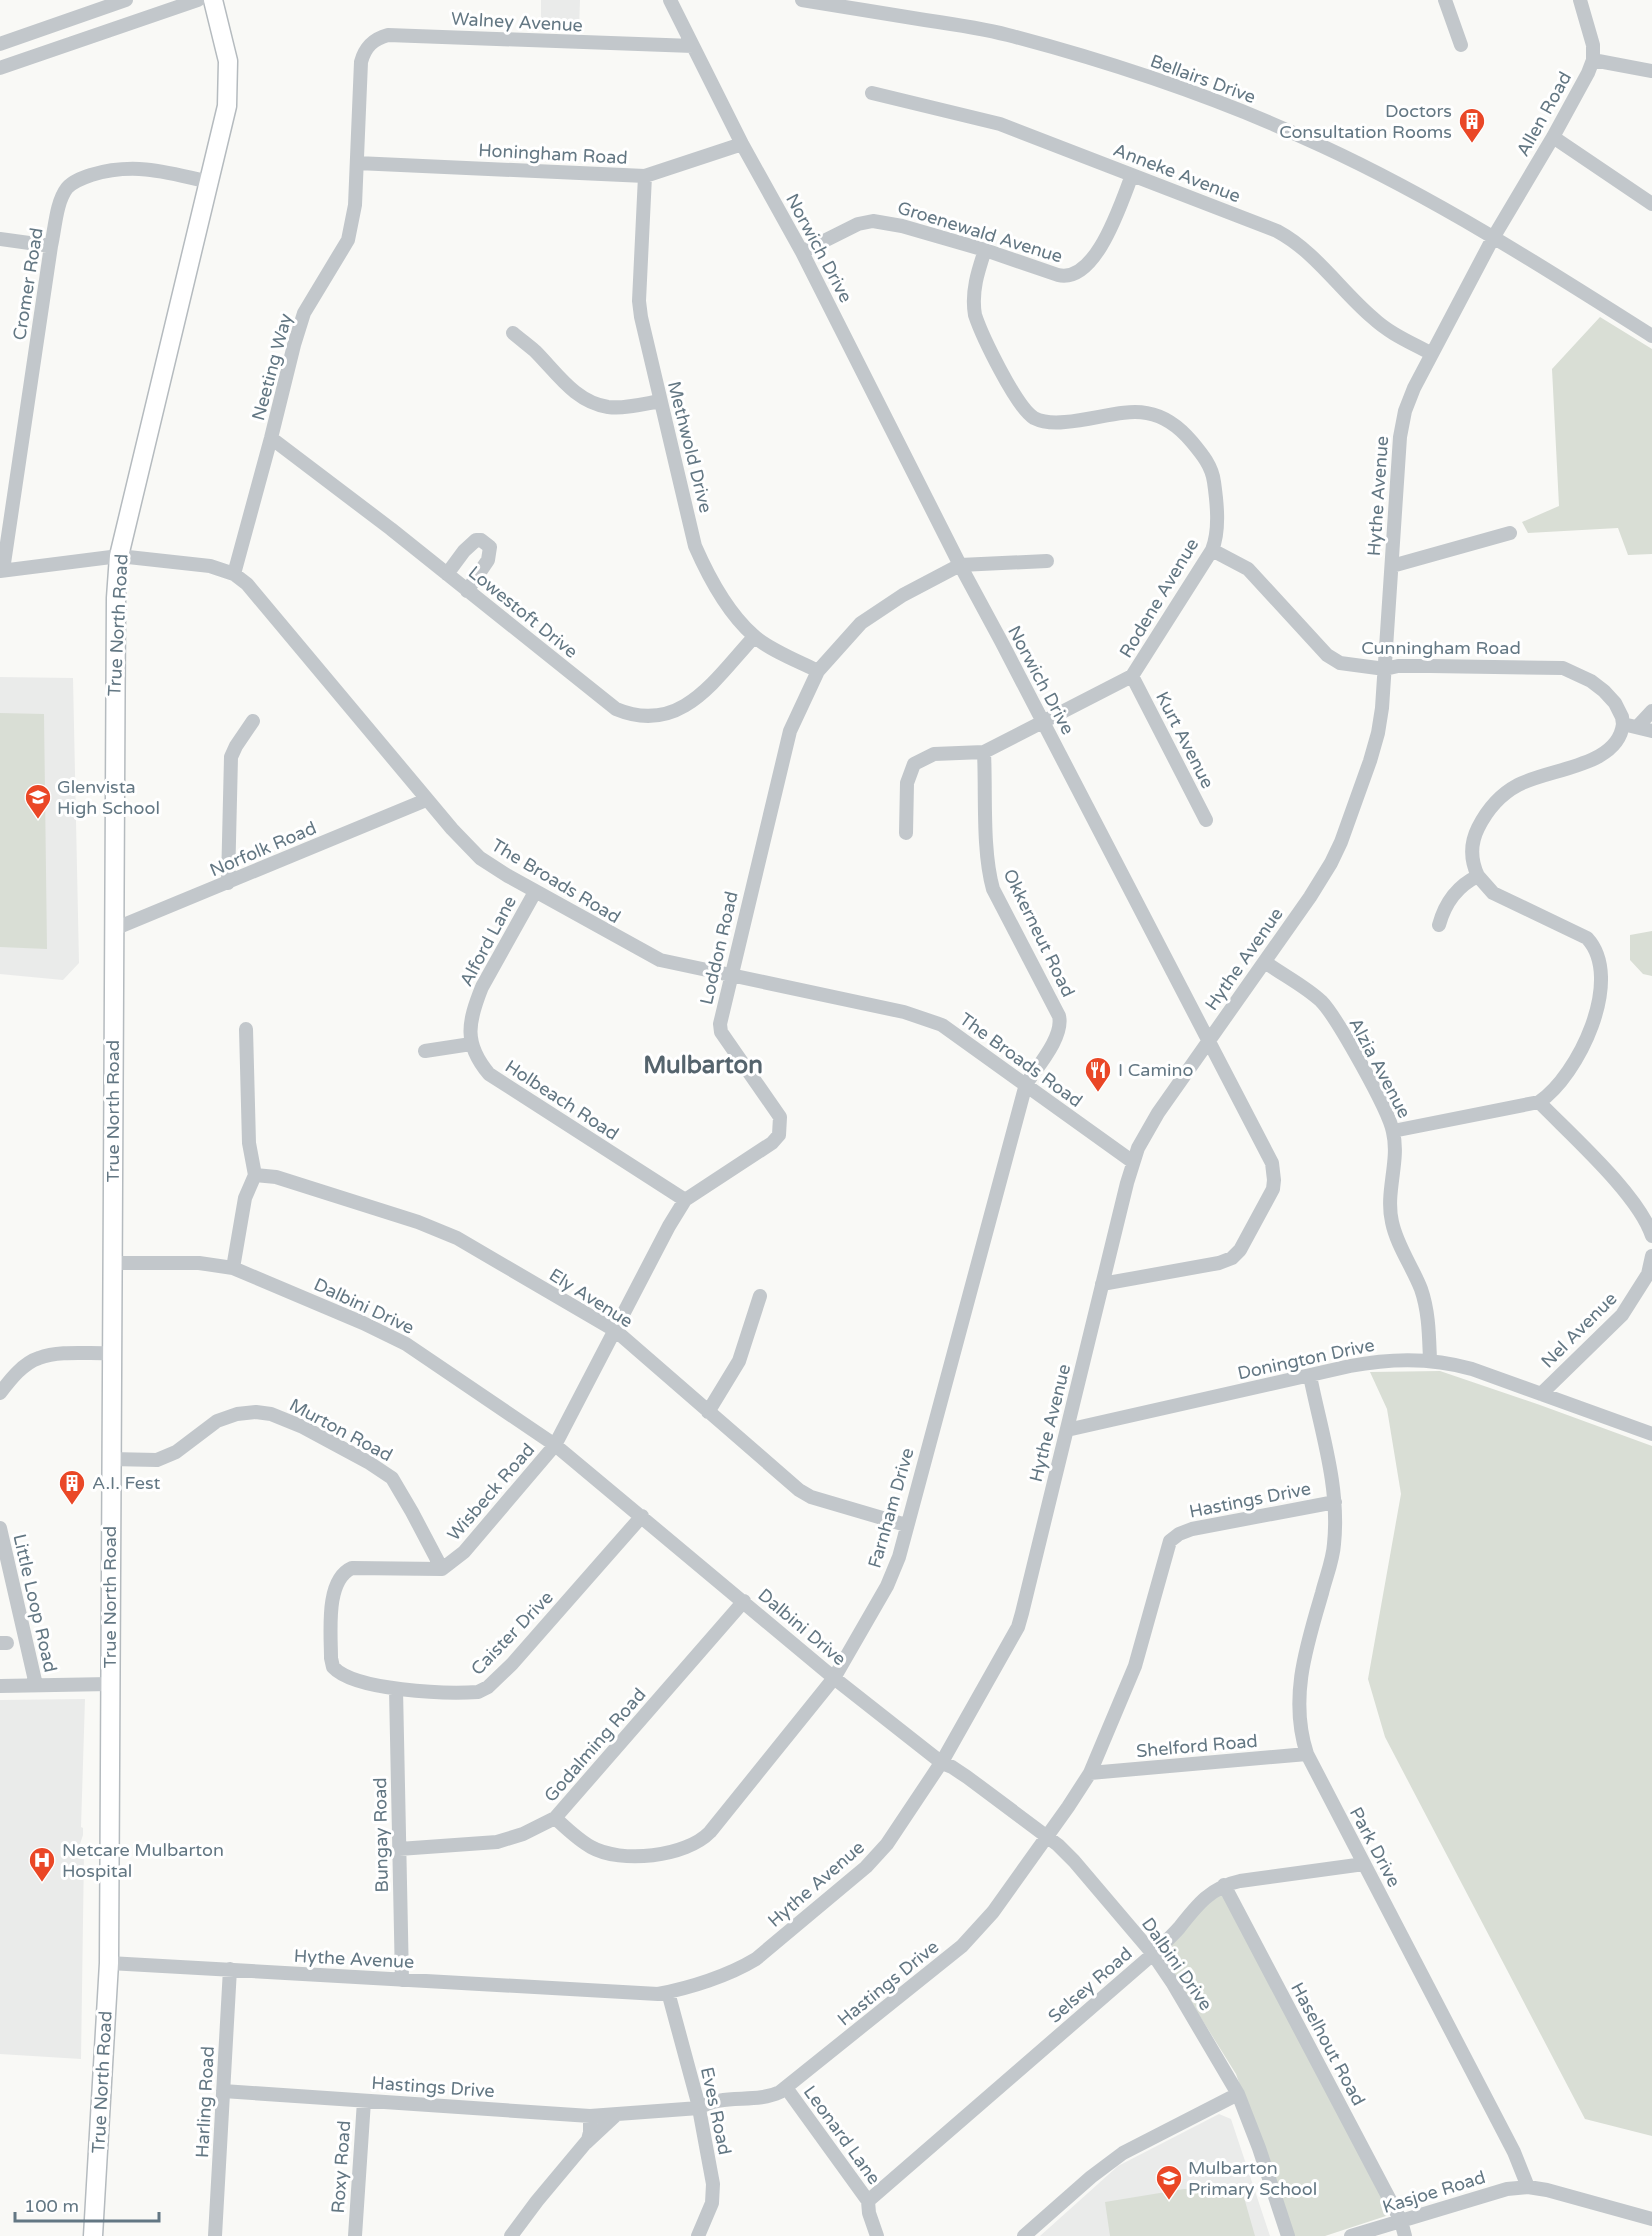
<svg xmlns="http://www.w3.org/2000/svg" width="1652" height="2236" viewBox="0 0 1652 2236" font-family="'Varela Round',sans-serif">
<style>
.built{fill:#eaebea}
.green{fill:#d9ded5}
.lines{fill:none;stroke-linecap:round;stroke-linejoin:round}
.major-casing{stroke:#b5bbbf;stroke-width:21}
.minor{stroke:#c2c7cb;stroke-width:14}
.major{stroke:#fff;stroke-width:18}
.labels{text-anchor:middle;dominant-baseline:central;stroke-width:6;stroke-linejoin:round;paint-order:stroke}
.street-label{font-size:18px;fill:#637783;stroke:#fff}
.poi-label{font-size:18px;fill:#637783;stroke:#fff;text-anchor:start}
.district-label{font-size:24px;font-weight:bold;fill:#55646d;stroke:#fff}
</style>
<rect width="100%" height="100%" fill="#f9f9f6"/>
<!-- built -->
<path class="built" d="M541,0H580L579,30L541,26Z
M0,677L73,678L79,963L63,980L0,974Z
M85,1699L81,1827L83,1828V1835L79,1847L81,1851L84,1852L81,2059L0,2054V1700Z
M1219,2114L1231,2119L1270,2236H1040L1118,2166Z"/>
<!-- green -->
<path class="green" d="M1600,317L1652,349V554L1628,555L1618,528L1528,533L1522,522L1559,506L1552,369Z
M0,713L44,714L47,949L0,947Z
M1652,931V976L1643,974L1630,960V935Z
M1440,1371L1540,1405L1652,1446V2136L1585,2119L1385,1737L1368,1679L1401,1494L1387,1409L1370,1372Z
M1219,1894L1224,1897L1389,2209V2215L1325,2236H1293L1236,2074L1161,1954L1197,1906Z
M1241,2187L1255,2236H1110L1105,2202L1184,2189Z"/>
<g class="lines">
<!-- major casing -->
<g class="major-casing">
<path id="major" d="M93,2236L109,1963L116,598L119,556L227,106L228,61L213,0"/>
</g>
<!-- minor -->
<path class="minor" d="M670,0L742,144L802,252L960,565L1001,641L1272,1163L1274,1180L1273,1189L1240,1250L1232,1258L1219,1263L1102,1284
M802,0C843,7 884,13 925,20C953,24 981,28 1008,35C1115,63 1222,99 1322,146C1437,199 1545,268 1652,336
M1445,0L1461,45
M0,44L126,0
M1593,60L1652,71
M0,68L198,0
M872,93L1000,124L1277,231C1316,252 1340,290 1373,318C1390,334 1412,343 1432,354
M1553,137L1652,204
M357,163L645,176L742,144
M645,176L639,301L641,317L695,546C709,578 727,612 753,635C767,649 800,662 818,671
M0,239L51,246
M802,252L858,224L873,221L902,226L985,250L1058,275C1096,284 1121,203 1132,175
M513,333C520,339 528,345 535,351C557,373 575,402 608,407C625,409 643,404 660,401
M271,438L391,529L616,709C681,736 715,679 754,637
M1212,550L1248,569L1327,655L1340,663L1385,669L1398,666H1430L1563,668L1591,681L1604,691L1615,703L1622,717L1623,724L1652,731
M1392,566L1510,533
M3,570L51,246C55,229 56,202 67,188C73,181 82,178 91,175C134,162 167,172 209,182
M0,571L119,556L210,566L234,574L247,584L452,829L480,858L508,876L660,960L904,1012L942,1025L1133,1162
M234,574L271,438L294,345L304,313L348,240L355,205L361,62C365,47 373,39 388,35L693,46
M447,574L464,551L476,540H481L490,547L488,560L467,591
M1132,676L1206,820
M1638,726L1652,711
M906,833L907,783L914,764L934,754L984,752L1132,676L1212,550C1220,530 1217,503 1214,482C1212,466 1202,454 1192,442C1152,394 1118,417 1065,422C1055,423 1044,423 1034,418C1016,407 982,336 975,315C971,292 978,271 985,250
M228,883L231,757L236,746L253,721
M535,892L482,987C468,1022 463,1043 489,1074L685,1200
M1439,925C1445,903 1457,886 1478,876C1470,859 1470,844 1478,828C1487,810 1501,794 1518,785C1550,768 1618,767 1623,724
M114,929L426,800
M1265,962C1283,975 1305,986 1321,1001C1336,1016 1389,1110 1393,1132C1400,1161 1385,1192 1392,1222C1397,1246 1412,1266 1421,1289C1429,1312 1429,1336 1430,1360
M425,1051L471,1044
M1539,1102C1571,1135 1639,1195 1652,1236
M1393,1131L1539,1102C1578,1076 1625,979 1587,938L1493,893L1478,876
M255,1175L276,1177L418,1222L457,1238L616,1331L799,1490L811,1497L906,1525
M113,1263H199L233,1268L363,1323L406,1344L555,1445L834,1678L942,1763L952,1767L967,1777L1058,1845L1074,1861L1153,1954L1172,1982L1238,2094L1259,2148L1288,2236
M233,1268L245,1198L255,1175L249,1143L246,1029
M1310,1376C1321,1431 1340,1487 1334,1544C1333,1560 1326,1577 1322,1593C1306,1647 1289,1699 1307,1754L1514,2152L1528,2187L1547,2190L1652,2219
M0,1393C10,1380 23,1363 39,1358C60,1350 89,1354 111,1353
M1541,1394L1622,1315L1648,1274L1652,1256
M708,1412L739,1361L760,1296
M1067,1430L1350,1366C1391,1358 1431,1357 1472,1369L1652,1434
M111,1459L157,1460L176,1452L217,1421L237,1414L256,1412L271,1414L303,1427L368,1462L392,1478L412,1512L442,1569
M642,1516L512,1664L488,1687L478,1692C446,1694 355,1691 333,1667L331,1658C331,1632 325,1580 352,1568L442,1569L464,1552L555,1445L669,1226L685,1200L772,1143L779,1135L780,1117L721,1032L720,1024L790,731L818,671L861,623L903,595L960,565L1047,561
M0,1528L36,1685
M0,1643H7
M0,1686L110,1684
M396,1689L402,1980
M1090,1773L1307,1754
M555,1818C566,1828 578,1840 591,1847C621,1864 686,1857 710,1832L834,1678L887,1586L899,1557L1026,1084C1037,1067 1064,1037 1059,1016L993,889C982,850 986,793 984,752
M399,1849L497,1842L523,1834L555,1818L744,1601
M1224,1885L1401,2221L1405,2236
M109,1963L658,1994C690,1988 728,1976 756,1959L866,1867L887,1844L943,1760L1018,1627L1022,1613L1127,1183L1138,1148L1158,1113L1310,897L1331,863L1341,842L1370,761L1378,733L1382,708L1400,437L1405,411L1414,388L1493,238L1553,137L1588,73L1593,60V45L1580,0
M668,1992L698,2103L713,2184L712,2203L698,2236
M787,2089L868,2201L869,2213L877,2236
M223,2091L590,2116L699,2108C723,2093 755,2104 780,2092L962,1946L993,1912L1068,1807L1090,1773L1135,1666L1170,1541L1179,1534L1192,1529L1335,1502
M586,2143L616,2115
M868,2201L1153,1954C1161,1946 1171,1937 1179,1928C1197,1905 1211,1887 1240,1881L1364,1864
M215,2236L230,1969
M355,2236L364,2101
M511,2236L537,2201L588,2140L590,2132V2116
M1024,2236L1091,2177L1123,2153L1238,2094
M1351,2236L1507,2189L1528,2187"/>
<!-- major -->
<use href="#major" class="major"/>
</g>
<!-- icons -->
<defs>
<g id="building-pin" transform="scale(1.35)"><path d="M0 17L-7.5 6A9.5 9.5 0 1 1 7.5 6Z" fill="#ea4726" stroke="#fff"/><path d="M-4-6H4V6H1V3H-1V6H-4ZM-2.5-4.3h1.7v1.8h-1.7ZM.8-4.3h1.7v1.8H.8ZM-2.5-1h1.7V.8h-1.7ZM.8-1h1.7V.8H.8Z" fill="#fff"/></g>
<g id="school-pin" transform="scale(1.35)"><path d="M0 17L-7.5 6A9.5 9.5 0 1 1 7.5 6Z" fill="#ea4726" stroke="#fff"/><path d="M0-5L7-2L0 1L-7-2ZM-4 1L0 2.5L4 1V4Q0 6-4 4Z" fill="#fff"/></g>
<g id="restaurant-pin" transform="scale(1.35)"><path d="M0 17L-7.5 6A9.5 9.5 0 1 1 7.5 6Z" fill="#ea4726" stroke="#fff"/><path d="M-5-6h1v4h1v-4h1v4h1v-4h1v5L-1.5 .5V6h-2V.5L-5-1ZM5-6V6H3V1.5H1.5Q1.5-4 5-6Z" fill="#fff"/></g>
<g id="hospital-pin" transform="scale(1.35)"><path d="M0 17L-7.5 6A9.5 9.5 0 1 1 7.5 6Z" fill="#ea4726" stroke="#fff"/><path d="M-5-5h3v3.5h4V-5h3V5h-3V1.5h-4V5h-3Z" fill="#fff"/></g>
</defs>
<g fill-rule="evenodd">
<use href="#building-pin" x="1472" y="121"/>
<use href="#school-pin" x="38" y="797"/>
<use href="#restaurant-pin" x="1098" y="1070"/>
<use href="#building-pin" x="72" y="1483"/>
<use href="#hospital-pin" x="42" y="1860"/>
<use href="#school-pin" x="1169" y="2178"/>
</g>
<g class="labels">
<!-- street labels -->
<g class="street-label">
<text transform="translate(517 22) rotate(3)">Walney Avenue</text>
<text transform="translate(1203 79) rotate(20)">Bellairs Drive</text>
<text transform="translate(1544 114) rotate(-61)">Allen Road</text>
<text transform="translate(553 154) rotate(3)">Honingham Road</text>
<text transform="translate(1177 173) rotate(21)">Anneke Avenue</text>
<text transform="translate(980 232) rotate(17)">Groenewald Avenue</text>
<text transform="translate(819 248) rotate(62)">Norwich Drive</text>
<text transform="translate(28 284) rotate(-81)">Cromer Road</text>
<text transform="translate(272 367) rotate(-75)">Neeting Way</text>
<text transform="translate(690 447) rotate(76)">Methwold Drive</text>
<text transform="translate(1378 496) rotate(-86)">Hythe Avenue</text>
<text transform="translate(1159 598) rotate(-59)">Rodene Avenue</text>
<text transform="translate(523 612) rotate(39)">Lowestoft Drive</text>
<text transform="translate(118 625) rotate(-87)">True North Road</text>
<text x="1441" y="648">Cunningham Road</text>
<text transform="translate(1041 680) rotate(62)">Norwich Drive</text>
<text transform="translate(1185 740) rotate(63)">Kurt Avenue</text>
<text transform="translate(263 849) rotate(-23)">Norfolk Road</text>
<text transform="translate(556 881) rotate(31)">The Broads Road</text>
<text transform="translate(1039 933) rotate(64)">Okkerneut Road</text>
<text transform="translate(488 941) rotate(-62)">Alford Lane</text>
<text transform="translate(719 948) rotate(-77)">Loddon Road</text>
<text transform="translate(1244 959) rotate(-55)">Hythe Avenue</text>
<text transform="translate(1021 1060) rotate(36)">The Broads Road</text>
<text transform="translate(1380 1068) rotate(62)">Alzia Avenue</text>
<text transform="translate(562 1100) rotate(33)">Holbeach Road</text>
<text transform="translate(113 1111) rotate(-90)">True North Road</text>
<text transform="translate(591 1298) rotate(32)">Ely Avenue</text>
<text transform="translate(364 1306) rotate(25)">Dalbini Drive</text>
<text transform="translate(1579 1330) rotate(-45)">Nel Avenue</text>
<text transform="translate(1306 1359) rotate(-12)">Donington Drive</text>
<text transform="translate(1050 1423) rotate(-76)">Hythe Avenue</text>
<text transform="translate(341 1430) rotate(28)">Murton Road</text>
<text transform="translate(491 1492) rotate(-49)">Wisbeck Road</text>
<text transform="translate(1250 1500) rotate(-11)">Hastings Drive</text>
<text transform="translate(891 1508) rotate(-74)">Farnham Drive</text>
<text transform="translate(110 1597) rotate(-90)">True North Road</text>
<text transform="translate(35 1603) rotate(77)">Little Loop Road</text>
<text transform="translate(802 1627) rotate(40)">Dalbini Drive</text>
<text transform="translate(512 1633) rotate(-46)">Caister Drive</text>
<text transform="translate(595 1745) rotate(-49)">Godalming Road</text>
<text transform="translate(1197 1746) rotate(-5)">Shelford Road</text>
<text transform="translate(381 1835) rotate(-91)">Bungay Road</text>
<text transform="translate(1375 1847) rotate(62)">Park Drive</text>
<text transform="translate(816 1884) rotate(-41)">Hythe Avenue</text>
<text transform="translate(354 1959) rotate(3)">Hythe Avenue</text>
<text transform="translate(1177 1964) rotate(55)">Dalbini Drive</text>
<text transform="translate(888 1983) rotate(-39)">Hastings Drive</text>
<text transform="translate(1090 1985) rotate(-41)">Selsey Road</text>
<text transform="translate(1328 2044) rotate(62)">Haselhout Road</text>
<text transform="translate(102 2082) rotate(-87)">True North Road</text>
<text transform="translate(433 2087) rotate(4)">Hastings Drive</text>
<text transform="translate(205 2102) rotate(-87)">Harling Road</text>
<text transform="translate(716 2111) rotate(78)">Eves Road</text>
<text transform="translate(842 2135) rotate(54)">Leonard Lane</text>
<text transform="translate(341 2167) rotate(-86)">Roxy Road</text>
<text transform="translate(1434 2192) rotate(-17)">Kasjoe Road</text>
</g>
<!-- poi labels -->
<g class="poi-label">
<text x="1452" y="111" text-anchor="end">Doctors<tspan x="1452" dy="21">Consultation Rooms</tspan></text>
<text x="57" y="787">Glenvista<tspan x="57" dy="21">High School</tspan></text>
<text x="1118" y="1070">I Camino</text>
<text x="92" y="1483">A.I. Fest</text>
<text x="62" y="1850">Netcare Mulbarton<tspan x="62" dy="21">Hospital</tspan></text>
<text x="1188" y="2168">Mulbarton<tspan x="1188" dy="21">Primary School</tspan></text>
</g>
<!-- district labels -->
<g class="district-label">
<text x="703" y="1065">Mulbarton</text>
</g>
</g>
<!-- scale -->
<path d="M15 2212v9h144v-9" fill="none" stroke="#637783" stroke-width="3"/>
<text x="24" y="2212" font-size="18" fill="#637783" stroke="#ffffff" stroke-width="4.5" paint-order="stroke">100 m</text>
</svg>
